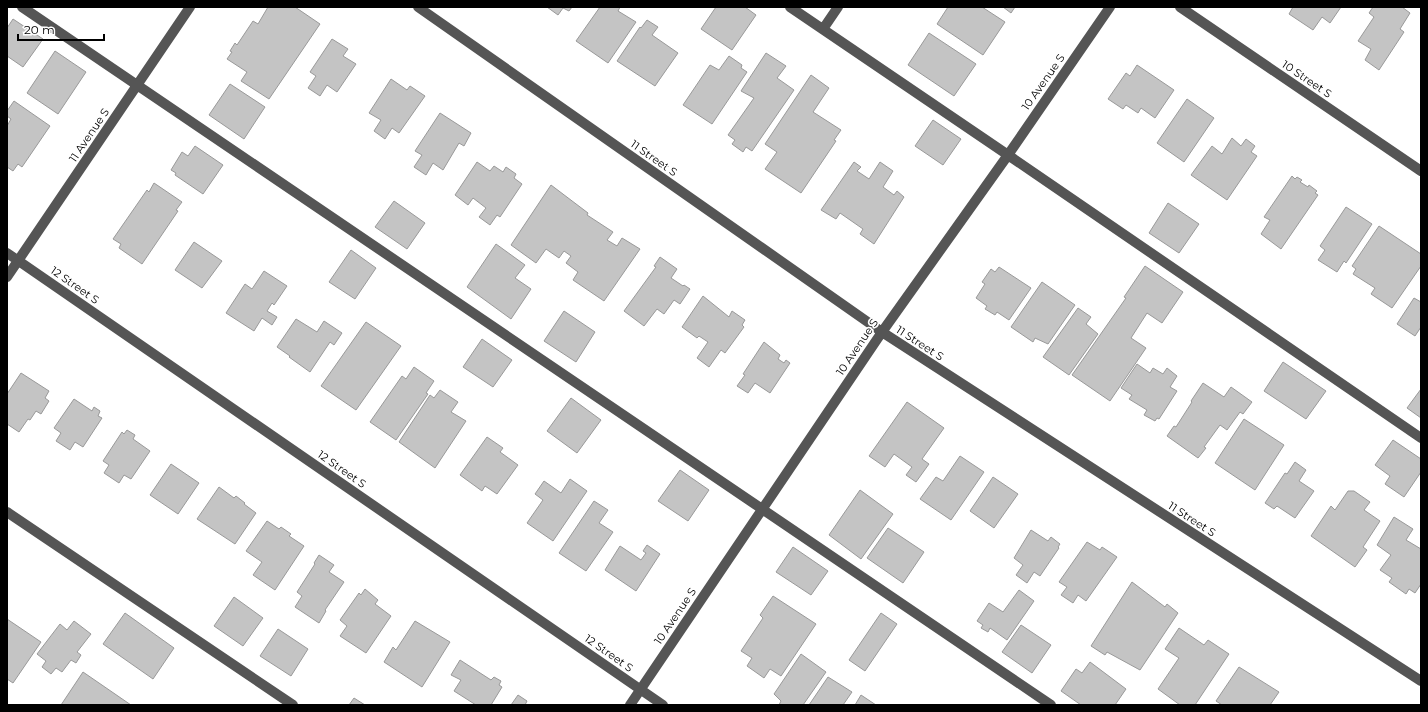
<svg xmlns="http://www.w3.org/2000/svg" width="1428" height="712" viewBox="0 0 1428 712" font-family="Montserrat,sans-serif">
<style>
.building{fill:#c4c4c4;stroke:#999}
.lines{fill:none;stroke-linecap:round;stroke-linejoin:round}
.minor{stroke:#555;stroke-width:10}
.labels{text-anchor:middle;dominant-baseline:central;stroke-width:3.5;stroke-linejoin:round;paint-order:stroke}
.street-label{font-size:11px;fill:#000;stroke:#fff}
</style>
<rect width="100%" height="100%" fill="#fff"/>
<!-- building -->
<path class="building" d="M268,7H295L320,24L269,99L241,81L247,72L227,59L232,52L230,51L235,43L237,45L253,21L258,24Z
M547,7H572L569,11L563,8L558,15Z
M600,7H620L618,11L636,22L608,63L576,41Z
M716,7H745L756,15L732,50L701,29Z
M948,7H982L1005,22L983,55L937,24Z
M1003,7H1015L1011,13Z
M1293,7H1341L1330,23L1322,17L1313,30L1289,14Z
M1373,7H1402L1410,13L1400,29L1404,32L1379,70L1365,60L1371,49L1358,41L1374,17L1369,13Z
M13,19L43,39L23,67L7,56V28Z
M647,20L658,27L652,35L678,53L655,86L617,61L640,27L641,28Z
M929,33L976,64L954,96L908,65Z
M332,39L348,49L343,56L356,64L337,92L327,85L320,96L308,88L316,76L310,72Z
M55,51L86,72L58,114L27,93Z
M766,53L786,66L777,78L794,90L752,151L746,147L743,152L732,144L735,140L728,135L754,98L741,91Z
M729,56L742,65L741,68L747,72L712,124L683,105L710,65L719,70Z
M1137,65L1174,90L1155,118L1141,108L1138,113L1126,105L1123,109L1108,99L1126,73L1130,76Z
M811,75L829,88L813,112L841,130L834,140L836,141L801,193L765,169L777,152L765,144Z
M391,79L407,90L410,86L425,96L399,133L392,128L385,139L374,131L381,120L369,113Z
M230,84L265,107L244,139L209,115Z
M1187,99L1214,118L1184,162L1157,143Z
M14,101L50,126L22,167L18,164L13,171L7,167V126L11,119L7,116V111Z
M440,113L471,133L464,146L459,143L443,170L433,163L426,175L414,167L422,155L415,151Z
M933,120L961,139L943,165L915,146Z
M1232,138L1241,146L1246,139L1255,146L1251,152L1257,156L1227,200L1191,175L1212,146L1222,154Z
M195,146L223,165L203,194L175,175L176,173L171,170L182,152L188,156Z
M477,162L490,171L494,166L503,172L506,167L516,174L514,178L522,184L500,217L497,215L490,225L479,217L486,208L473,198L468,205L455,195Z
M854,162L861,167L857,171L869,179L880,162L893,171L883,187L894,195L897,191L904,197L874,244L860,234L863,229L840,213L836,219L821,210Z
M1292,176L1295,179L1297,177L1302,180L1300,182L1308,187L1309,185L1317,191L1315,193L1318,195L1281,249L1261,234L1270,220L1264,217Z
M154,183L182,202L176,210L178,211L142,264L119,248L121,244L113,239L147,190L149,192Z
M551,185L588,213L587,215L613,232L607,240L617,246L622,238L640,249L604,301L573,280L578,272L566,263L571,256L564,251L559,258L546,249L536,263L511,245Z
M394,201L425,223L407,249L375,227Z
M1168,203L1199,224L1179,253L1149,233Z
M1346,207L1372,224L1346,263L1344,261L1337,272L1318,260L1325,250L1320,246Z
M1379,226L1421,254V266L1392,308L1371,294L1375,288L1353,274L1356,269L1352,266Z
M194,242L222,261L202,288L175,270Z
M496,244L525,265L515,278L531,289L511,319L467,287Z
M351,250L376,268L355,299L329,282Z
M660,257L677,269L671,278L683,286L684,285L690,289L680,304L674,300L664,314L657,309L644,326L624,311L656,267L654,266Z
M1145,266L1183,292L1162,323L1147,313L1131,338L1146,348L1110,401L1072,375L1126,298L1124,297Z
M999,267L1031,288L1009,320L997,312L995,315L985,309L987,306L976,298L985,284L982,282L991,269L995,272Z
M264,271L287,286L274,305L272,303L267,311L277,317L272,325L262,318L254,331L226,313L245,284L252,289Z
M1042,282L1075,305L1048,344L1035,338L1033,342L1011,327Z
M703,296L729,317L732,311L745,320L742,325L744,327L725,353L721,350L709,367L697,358L708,342L699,336L697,338L682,327Z
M1414,298L1421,302V327L1415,336L1397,324Z
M1078,308L1091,317L1086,324L1098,334L1069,375L1043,357Z
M564,311L595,332L576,362L544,341Z
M296,319L317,332L324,321L342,333L334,345L330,342L310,372L289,357L290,356L277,347Z
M366,322L401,346L356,410L321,386Z
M482,339L512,360L493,387L463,367Z
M764,342L780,355L778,359L784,363L786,360L790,363L770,393L755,383L748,393L737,386L745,375L743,374Z
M1283,362L1326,391L1306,419L1264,391Z
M1137,364L1150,373L1153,368L1163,374L1167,368L1177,376L1170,387L1177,391L1159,419L1157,418L1155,421L1144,415L1147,410L1129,399L1132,395L1121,388Z
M414,367L434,381L426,393L428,394L396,440L370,422L402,376L406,379Z
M21,373L49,391L45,398L49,401L41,414L36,411L30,420L28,419L19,432L7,424V394Z
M1203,383L1224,397L1231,387L1252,402L1243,414L1240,412L1227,430L1220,425L1204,447L1206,448L1198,458L1167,436L1174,426L1176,427L1192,402L1191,401Z
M1421,389V418L1407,408Z
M440,390L458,402L451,412L466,421L435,468L399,442L430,395L434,398Z
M571,398L601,420L577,453L547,431Z
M74,399L92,411L94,407L100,411L98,416L102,418L83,447L75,442L70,450L56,441L61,433L54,428Z
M907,402L944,428L922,459L929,464L916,482L906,475L912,467L894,454L885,467L869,456Z
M1244,419L1284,445L1255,490L1215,463Z
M127,430L135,435L133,439L150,451L131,479L124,475L119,483L104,473L109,465L103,461L122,432L124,434Z
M487,437L503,448L500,452L518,465L497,494L485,486L482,491L460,475Z
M1393,440L1421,459V472L1404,497L1385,484L1390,476L1375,465Z
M960,456L984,472L951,520L920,499L936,477L943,481Z
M1295,462L1306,470L1299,481L1314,491L1295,518L1277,506L1274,509L1265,503L1285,473L1287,474Z
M171,464L199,483L178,514L150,495Z
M680,470L709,490L688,521L658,501Z
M993,477L1018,494L994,528L970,511Z
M570,479L587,491L553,541L527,523L543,500L535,494L544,481L561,493Z
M219,487L234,498L236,496L245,503L244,504L256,513L235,544L197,519Z
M860,490L893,514L861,559L829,535Z
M1348,491H1354L1370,502L1364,510L1380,521L1363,547L1367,550L1355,567L1311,536L1331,506L1335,510Z
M594,501L608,510L599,523L613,532L586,571L559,553Z
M1394,517L1413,529L1406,540L1421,549V584L1415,593L1409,589L1406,594L1389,582L1392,578L1380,570L1391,555L1377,545Z
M267,521L279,529L281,527L291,534L289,536L304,546L275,590L253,575L262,562L246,551Z
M888,528L924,552L903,583L867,558Z
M1031,530L1048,541L1051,537L1060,544L1058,547L1059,548L1040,576L1034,572L1027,583L1016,575L1023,565L1014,558Z
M1087,542L1100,550L1102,547L1117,557L1086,601L1078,595L1073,603L1061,595L1067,587L1059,582Z
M647,545L660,554L636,591L605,570L620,546L641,560L646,553L643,551Z
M793,547L828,571L811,595L776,572Z
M319,555L334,565L329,572L344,582L325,610L326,611L319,623L295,607L302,596L297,592L315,564L314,563Z
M1132,582L1165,607L1167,604L1178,613L1140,670L1107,652L1105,655L1091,646Z
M365,589L378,600L375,604L391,616L366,653L340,636L347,626L340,620L359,593L361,595Z
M1019,590L1034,601L1007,640L990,628L988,632L981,628L983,625L977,621L989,603L1003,612Z
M773,596L816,624L781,676L770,669L764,678L747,666L752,658L741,651L763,618L760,615Z
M234,597L263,618L243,646L214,626Z
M125,613L174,648L153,679L103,644Z
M881,613L897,624L865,671L849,660Z
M7,619L41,642L13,683L7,679Z
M74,621L91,634L77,652L81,655L76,663L71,660L62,672L56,668L51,674L42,667L46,661L37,654L60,624L67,630Z
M415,621L450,642L422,687L384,662L393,647L396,650Z
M1021,625L1051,645L1032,673L1002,652Z
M1179,628L1204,645L1208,640L1229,654L1195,705H1180L1158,689L1179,658L1165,649Z
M278,629L308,649L291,676L260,656Z
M801,654L826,672L803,705H779L781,701L774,694Z
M460,660L491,680L494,677L501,681L499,685L502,687L491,705H476L454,691L461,680L451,675Z
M1090,662L1126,689L1115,705H1081L1061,691L1076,669L1082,673Z
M1239,667L1279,692L1270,705H1222L1216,701Z
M83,672L131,705H61Z
M828,677L852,692L843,705H809Z
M518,695L527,701L525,705H511Z
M861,695L876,705H855Z
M354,698L365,705H349Z"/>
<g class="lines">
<!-- minor -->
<path class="minor" d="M22,7L1051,705
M418,7L882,332L1421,681
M790,7L1008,155L1421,438
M1180,7L1421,171
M823,29L838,7
M7,253L663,705
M7,277L190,7
M7,512L293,705
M630,705L882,332L1008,155L1110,7"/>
</g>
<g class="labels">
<!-- street labels -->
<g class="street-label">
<text transform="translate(1307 79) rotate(34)">10 Street S</text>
<text transform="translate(1043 82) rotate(-55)">10 Avenue S</text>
<text transform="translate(89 135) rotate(-56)">11 Avenue S</text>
<text transform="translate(654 158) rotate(35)">11 Street S</text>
<text transform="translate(75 285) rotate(35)">12 Street S</text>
<text transform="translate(920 343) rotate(33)">11 Street S</text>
<text transform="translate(857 347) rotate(-56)">10 Avenue S</text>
<text transform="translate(342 469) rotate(35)">12 Street S</text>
<text transform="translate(1192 519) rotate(33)">11 Street S</text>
<text transform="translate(675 616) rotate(-56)">10 Avenue S</text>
<text transform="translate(609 653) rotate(35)">12 Street S</text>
</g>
</g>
<!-- border -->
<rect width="1428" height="712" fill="none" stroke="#000000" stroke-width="16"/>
<!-- scale -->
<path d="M18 34v6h86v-6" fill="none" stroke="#000000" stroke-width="2"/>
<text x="24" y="34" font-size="12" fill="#000000" stroke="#ffffff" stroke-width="3" paint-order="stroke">20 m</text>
</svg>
